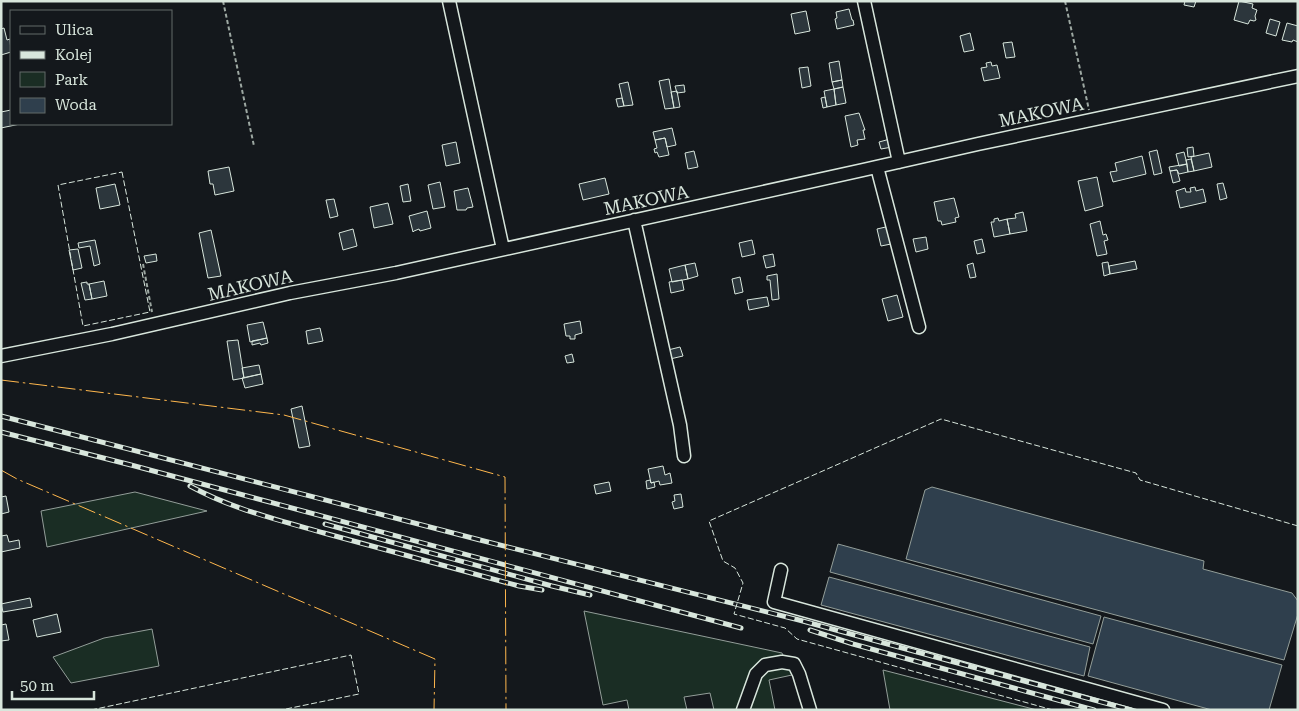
<svg xmlns="http://www.w3.org/2000/svg" width="1299" height="711" viewBox="0 0 1299 711" font-family="'Roboto Serif',serif">
<style>
.green{fill:#1a2d24;stroke:#939e99}
.water{fill:#2f3f4d;stroke:#939e99}
.building{fill:#2c363c;stroke:#d8e6dc}
.lines{fill:none;stroke-linecap:round;stroke-linejoin:round}
.minor-casing{stroke:#d8e6dc;stroke-width:15}
.path{stroke:#9da8a2;stroke-width:2;stroke-dasharray:4 2.5;stroke-linecap:butt}
.minor{stroke:#14181c;stroke-width:12}
.rail-casing{stroke:#d8e6dc;stroke-width:5}
.rail{stroke:#14181c;stroke-width:3;stroke-dasharray:9;stroke-linecap:butt}
.fence{stroke:#d8e6dc;stroke-width:1;stroke-dasharray:6 2.5;stroke-linecap:butt}
.power{stroke:#ffb74d;stroke-width:1;stroke-dasharray:18 4 2.5 4;stroke-linecap:butt}
.labels{text-anchor:middle;dominant-baseline:central;stroke-width:4;stroke-linejoin:round;paint-order:stroke}
.street-label{font-size:18px;fill:#d8e6dc;stroke:#14181c}
</style>
<rect width="100%" height="100%" fill="#14181c"/>
<!-- green -->
<path class="green" d="M135,492L207,511L47,547L41,511Z
M584,611L782,653L792,675L769,680L775,710H714L710,693L684,697L687,710H629L627,700L603,705Z
M152,629L159,666L71,683L53,657L104,638Z
M883,670L1037,710H890Z"/>
<!-- water -->
<path class="water" d="M932,487L1204,561L1203,569L1292,593L1298,601V614L1284,660L906,559L925,490Z
M838,544L1101,616L1093,644L830,572Z
M829,577L1090,647L1084,676L821,605Z
M1104,617L1282,665L1269,710H1212L1088,676Z"/>
<!-- building -->
<path class="building" d="M1185,1H1196L1194,7L1184,5Z
M1239,1L1253,4L1252,8L1257,10L1255,16L1256,20L1254,21L1250,20L1248,24L1234,20Z
M849,9L852,20H853L854,25L837,29L835,19L837,18L836,12Z
M806,11L810,31L795,34L791,14Z
M1270,19L1280,22L1276,36L1266,33Z
M1287,23L1298,26V42L1293,40L1292,42L1282,40Z
M4,28L7,40L10,39L11,52L1,55V29Z
M970,33L974,50L964,52L960,36Z
M1012,42L1015,57L1006,58L1003,43Z
M839,61L842,80L832,82L829,63Z
M991,62L992,66L997,65L1000,78L984,81L981,68L987,67L986,63Z
M808,67L811,86L802,88L799,68Z
M669,79L674,108L665,109L659,81Z
M842,80L843,87L834,89L832,82Z
M628,82L633,105L624,106L619,84Z
M684,85L685,92L677,93L675,86Z
M843,87L846,103L836,105L834,89Z
M834,89L836,105L827,107L824,91Z
M677,91L680,107L674,108L671,92Z
M825,97L827,107L823,108L821,98Z
M622,98L624,106L618,107L616,99Z
M11,110V124H20L1,128V112Z
M859,113L865,130H863L865,139L857,140L858,145L851,147L845,116Z
M672,128L676,145L667,147L665,138L655,140L653,132Z
M665,138L669,155L659,157L657,152L655,153L654,149L657,148L655,140Z
M890,139L892,147L881,149L879,142Z
M456,142L460,163L446,166L442,145Z
M1193,147L1194,156L1188,157L1187,148Z
M1157,150L1162,173L1154,175L1149,152Z
M694,151L698,167L688,169L685,153Z
M1184,152L1187,164L1179,166L1176,154Z
M1209,153L1212,167L1194,171L1191,157Z
M1142,156L1146,174L1113,182L1110,172L1117,171L1115,163Z
M1191,159L1194,171L1188,172L1186,160Z
M1187,164L1188,172L1179,174L1177,170L1170,171L1169,167Z
M229,167L234,191L215,195L213,184H210L208,171Z
M1177,170L1180,181L1173,183L1170,171Z
M1097,177L1103,206L1085,211L1078,181Z
M605,178L609,194L583,200L579,184Z
M440,182L445,207L433,209L428,185Z
M1223,183L1227,198L1220,200L1217,184Z
M115,184L120,205L100,209L96,188Z
M408,184L411,201L403,202L400,186Z
M1195,187L1196,191L1203,189L1206,202L1180,208L1176,191L1185,188L1186,192H1191L1190,188Z
M468,188L473,207L467,208L466,210H457L454,191Z
M954,198L959,217L955,218L956,222L942,225L941,221H938L934,202Z
M334,199L338,216L330,218L326,200Z
M388,203L393,224L374,228L370,207Z
M427,211L431,228L420,231L419,229L414,231L413,232L409,216Z
M1023,212L1027,231L1010,234L1007,219L1016,218L1015,214Z
M998,218L999,221L1007,219L1010,234L994,237L991,222H994V219Z
M1100,221L1103,235L1106,234L1108,240L1104,241L1107,254L1097,256L1090,224Z
M890,226L891,244L881,246L877,229Z
M353,229L357,246L343,250L339,233Z
M211,230L221,276L208,278L199,233Z
M926,237L928,249L916,252L913,239Z
M982,239L985,252L977,254L974,241Z
M95,240L100,264L94,266L90,246L79,248L78,243Z
M752,240L755,254L742,257L739,243Z
M78,249L82,268L73,270L69,250Z
M156,254L157,261L146,263L144,256Z
M773,254L775,266L766,268L763,256Z
M1135,261L1137,269L1110,274L1109,266Z
M1108,262L1110,274L1104,276L1102,263Z
M695,263L698,276L688,279L685,265Z
M973,263L976,277L970,278L967,265Z
M685,265L688,279L672,282L669,269Z
M777,274L779,299L772,300L770,280H767V276Z
M740,277L743,292L735,294L732,279Z
M682,280L684,290L671,293L669,282Z
M104,281L107,296L92,299L89,284Z
M87,282V284H89L92,299L85,300L81,283Z
M897,295L903,317L888,321L882,299Z
M767,297L769,306L749,310L747,300Z
M580,321L582,333L575,335V339H570V336H566L564,324Z
M263,322L267,338L250,342L247,325Z
M320,328L323,341L308,344L306,331Z
M267,338L268,343L261,345L260,343L252,345V341Z
M238,340L244,378L233,380L227,341Z
M680,347L683,356L670,359L668,350Z
M572,354L574,362L567,363L565,356Z
M259,365L261,374L244,378L242,368Z
M261,374L263,384L245,388L242,378Z
M302,406L310,446L299,448L291,409Z
M663,466L665,475L670,473L672,483L660,485L659,481L651,483L648,469Z
M650,480L651,483L654,482L655,487L647,489L646,481Z
M609,482L611,491L596,494L594,485Z
M681,494L683,507L674,509L672,502L675,501L674,495Z
M6,496L9,512L1,514V497Z
M7,535L9,542L19,540L20,548L1,552V536Z
M30,598L32,607L3,612L1,604Z
M57,614L61,632L37,637L33,620Z
M6,624L9,640L1,641V625Z"/>
<g class="lines">
<!-- minor casing -->
<g class="minor-casing">
<path id="minor" d="M449,1L503,249
M864,1L899,162
M877,167L919,327
M634,220L680,425L684,456
M1,356L112,334L290,293L396,273L863,170L978,144L1298,76
M781,570L774,602L1163,710
M743,710L756,674L765,665L782,662L794,664L799,674L810,710"/>
</g>
<!-- path -->
<path class="path" d="M223,1L254,146
M1065,1L1089,110
M143,264L152,312"/>
<!-- minor -->
<use href="#minor" class="minor"/>
<!-- rail casing -->
<g class="rail-casing">
<path id="rail" d="M1,416L480,540L799,620L1131,710
M1,432L131,465L741,628
M190,486C232,509 278,520 324,533C389,551 454,568 519,586L542,590
M325,524L552,586L590,595
M810,630L853,644L1094,710"/>
</g>
<!-- rail -->
<use href="#rail" class="rail"/>
<!-- fence -->
<path class="fence" d="M122,172L150,312L83,326L58,185Z
M91,710L351,655L359,694L281,710
M1053,710L797,639L785,628L734,614L743,583L735,568L723,561L709,521L941,419L1136,473L1140,480L1298,526"/>
<!-- power -->
<path class="power" d="M1,380L284,415L505,477L506,710
M1,470L17,479L435,659L434,710"/>
</g>
<g class="labels">
<!-- street labels -->
<g class="street-label">
<text transform="translate(1041 112) rotate(-12)">MAKOWA</text>
<text transform="translate(646 200) rotate(-12)">MAKOWA</text>
<text transform="translate(250 285) rotate(-13)">MAKOWA</text>
</g>
</g>
<!-- border -->
<rect width="1299" height="711" fill="none" stroke="#d8e6dc" stroke-width="5"/>
<!-- legend -->
<rect x="10" y="10" width="162" height="115" fill="#14181c" stroke="#626a69"/>
<rect x="20" y="26" width="25" height="8" fill="#14181c" stroke="#626a69"/>
<text x="55" y="35" font-size="15" fill="#d8e6dc">Ulica</text>
<rect x="20" y="51" width="25" height="8" fill="#d8e6dc" stroke="#626a69"/>
<text x="55" y="60" font-size="15" fill="#d8e6dc">Kolej</text>
<rect x="20" y="72" width="25" height="15" fill="#1a2d24" stroke="#626a69"/>
<text x="55" y="85" font-size="15" fill="#d8e6dc">Park</text>
<rect x="20" y="98" width="25" height="15" fill="#2f3f4d" stroke="#626a69"/>
<text x="55" y="110" font-size="15" fill="#d8e6dc">Woda</text>
<!-- scale -->
<path d="M12 691v8h82v-8" fill="none" stroke="#d8e6dc" stroke-width="2.5"/>
<text x="20" y="691" font-size="15" fill="#d8e6dc" stroke="#14181c" stroke-width="4" paint-order="stroke">50 m</text>
</svg>
